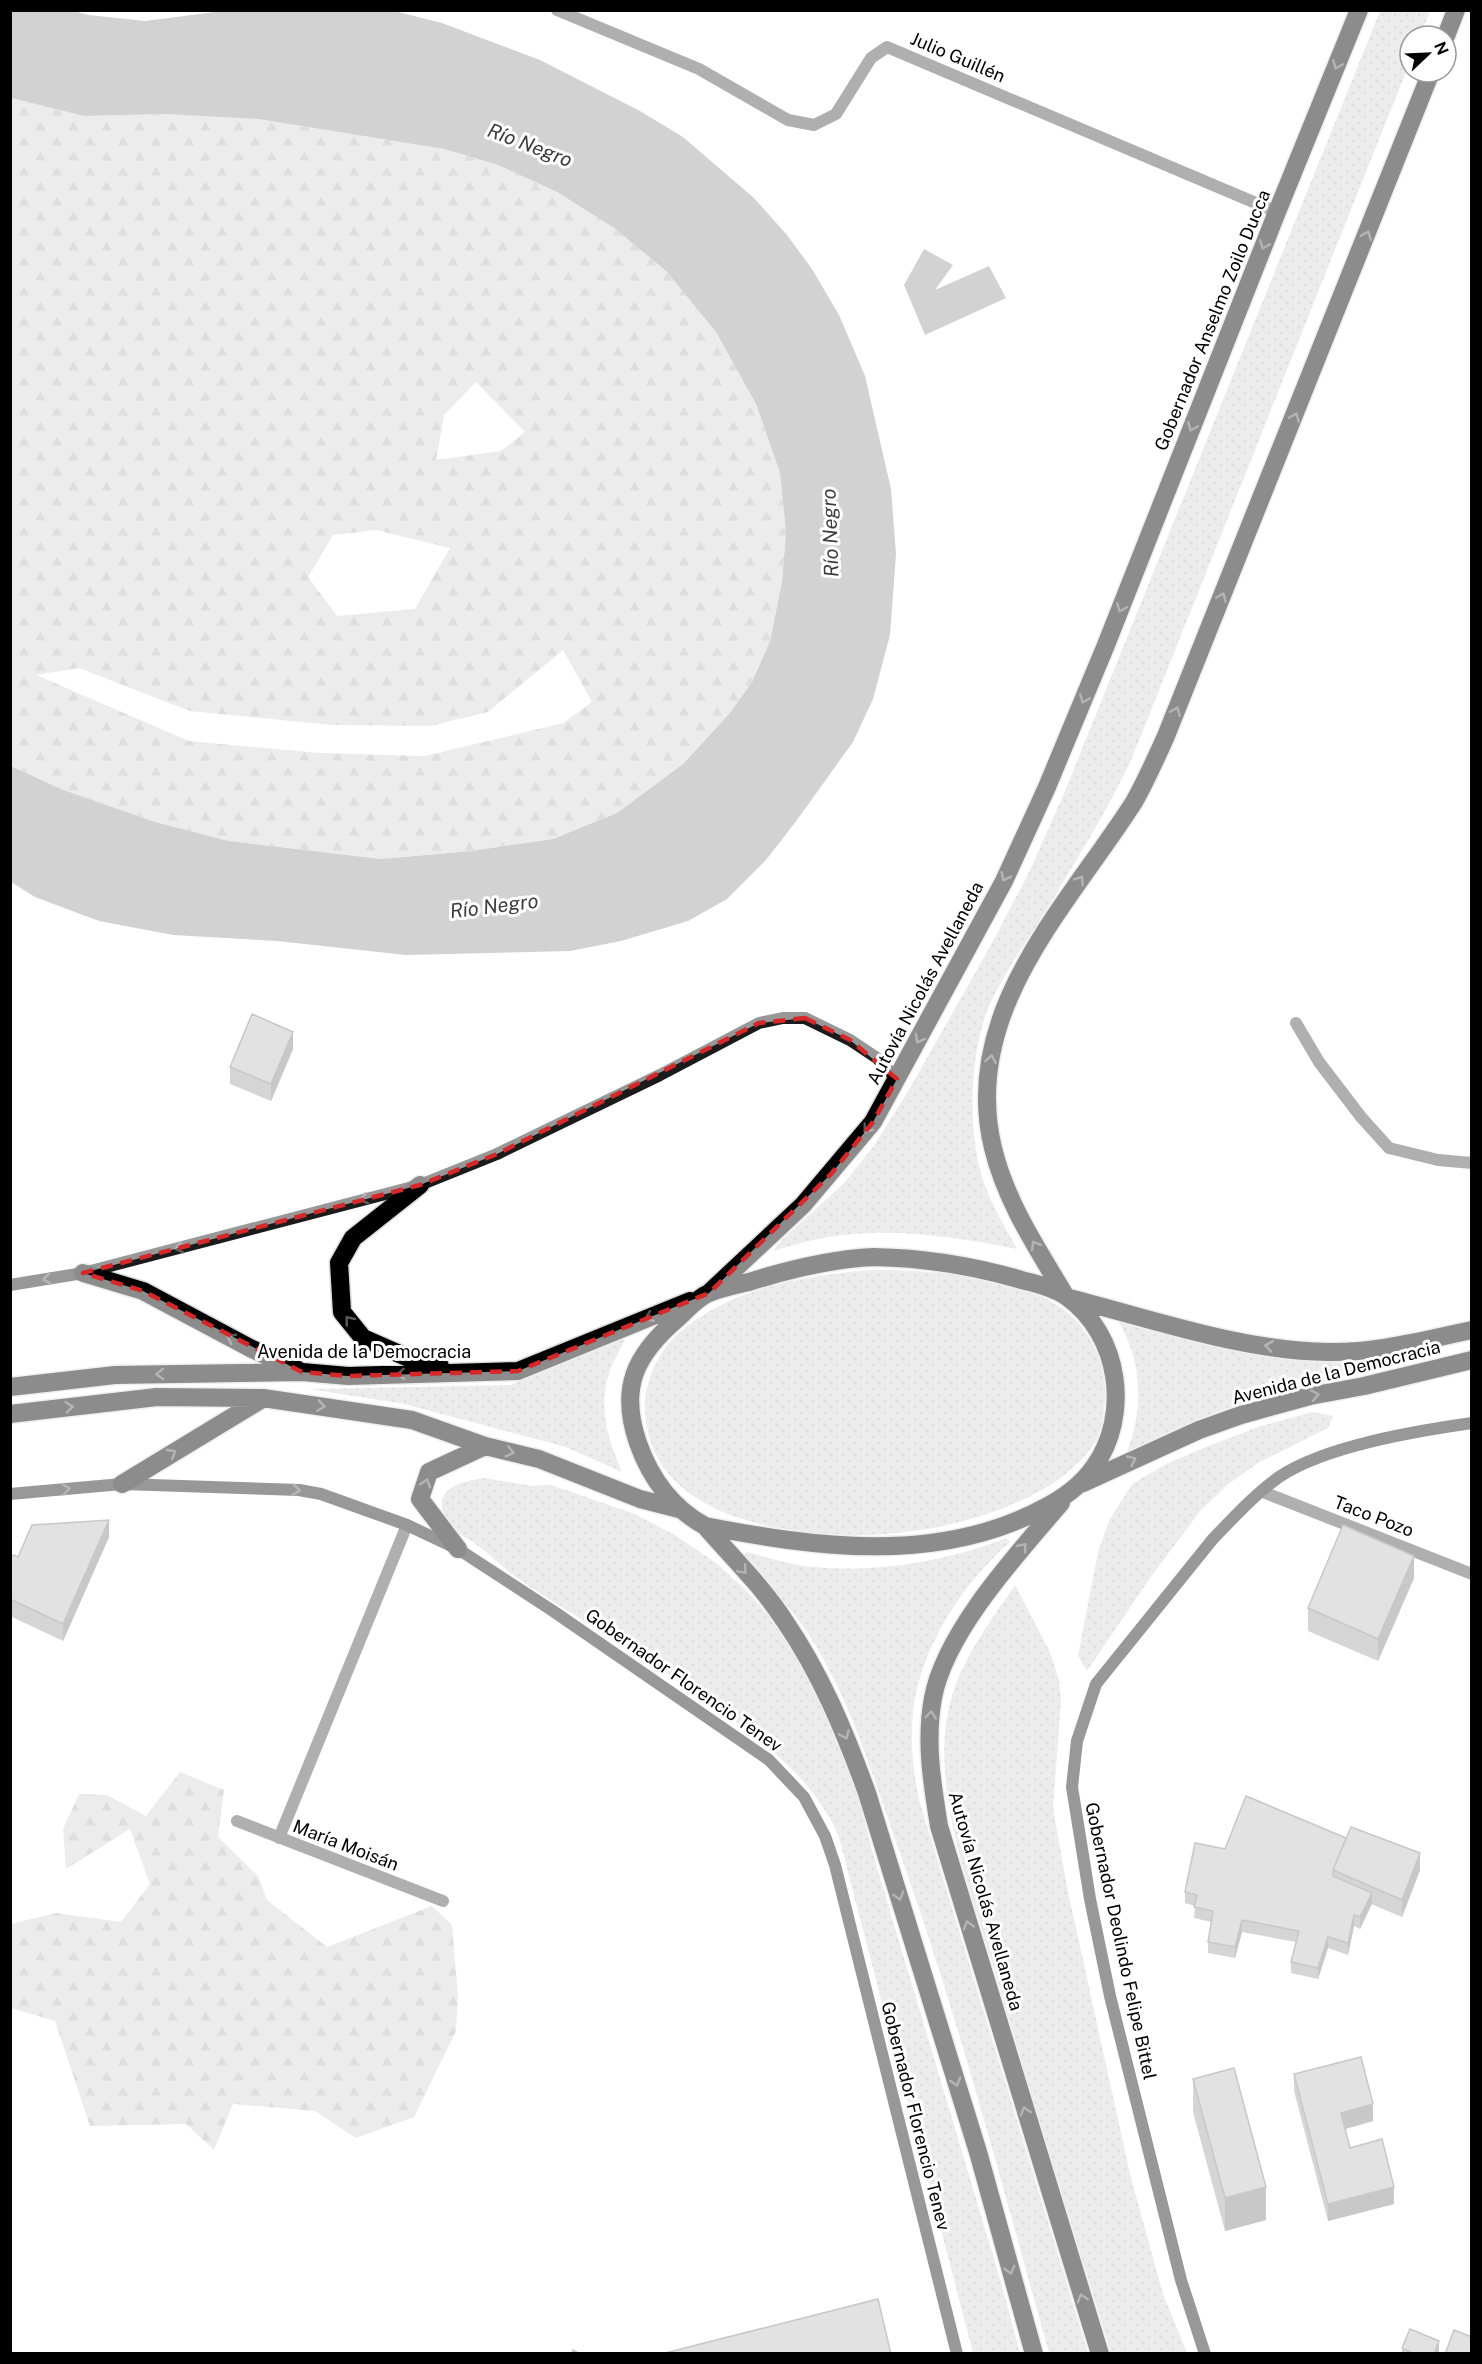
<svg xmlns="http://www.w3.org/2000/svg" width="1482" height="2364" viewBox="0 0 1482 2364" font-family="'Public Sans',sans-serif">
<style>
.grass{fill:url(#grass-dots)}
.forest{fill:url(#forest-firs);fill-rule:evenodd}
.water{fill:#9c9c9c}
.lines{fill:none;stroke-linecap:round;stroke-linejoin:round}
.highway-casing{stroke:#dbdbdb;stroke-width:21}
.street{stroke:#4e4e4e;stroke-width:12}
.secondary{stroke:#1b1b1b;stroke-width:12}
.highway{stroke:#000;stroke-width:18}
.wall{fill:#a3a3a3}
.shaded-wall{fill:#858585}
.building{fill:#bebebe;stroke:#858585;stroke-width:1.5}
.oneway{stroke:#595959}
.oneway2{stroke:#5f5f5f}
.marked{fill:none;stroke:#d62828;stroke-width:4.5;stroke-dasharray:12 8;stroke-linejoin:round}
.labels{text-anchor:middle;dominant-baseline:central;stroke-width:6;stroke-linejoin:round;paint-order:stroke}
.street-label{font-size:18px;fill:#000;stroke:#fff}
.water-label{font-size:20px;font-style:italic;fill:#3d3d3d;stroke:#fff}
</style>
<defs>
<pattern id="grass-dots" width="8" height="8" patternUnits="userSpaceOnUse" patternTransform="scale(1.5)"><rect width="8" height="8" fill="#d5d5d5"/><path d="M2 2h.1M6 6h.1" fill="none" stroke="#b5b5b5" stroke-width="1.8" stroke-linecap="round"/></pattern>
<pattern id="forest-firs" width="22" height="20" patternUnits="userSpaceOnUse" patternTransform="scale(1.5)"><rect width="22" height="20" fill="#d5d5d5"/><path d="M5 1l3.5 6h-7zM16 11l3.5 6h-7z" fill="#b5b5b5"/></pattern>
</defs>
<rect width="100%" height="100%" fill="#fff"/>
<!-- grass -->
<path class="grass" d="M1380,11H1430L1420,36H1410V62L1130,763C1106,812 1077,859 1049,906C1029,938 1006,969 990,1004C969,1051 967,1134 984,1183C992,1206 1005,1227 1017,1249C951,1236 880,1225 813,1240C800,1243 786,1247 773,1251L781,1241L844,1183L873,1147L910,1088L991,945L1030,870L1063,796Z
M868,1270C923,1269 1018,1276 1063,1309C1087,1326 1105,1360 1105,1390C1105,1408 1103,1432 1092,1447C1045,1511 926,1537 850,1535C769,1533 649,1512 645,1410C644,1381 658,1351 680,1332C730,1288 804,1276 868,1270Z
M1114,1314L1344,1358L1421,1354L1234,1406L1201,1418L1127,1452C1145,1405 1142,1357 1114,1314Z
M616,1337L623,1338L624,1341C620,1351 613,1360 610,1371C597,1407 608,1439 622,1472L566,1447L404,1404L309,1389L511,1385Z
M1312,1412L1333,1416L1328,1428L1258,1463L1227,1485L1201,1510L1150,1578L1087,1671L1078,1656L1098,1552L1110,1519L1132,1484L1166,1464L1206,1447L1258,1427Z
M484,1478L532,1486L551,1485L635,1514L675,1535L716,1563L747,1591L775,1623L796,1655L818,1697L854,1778L873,1854L1001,2282L1020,2353H973L838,1834C811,1777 764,1742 714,1706C668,1673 621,1644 573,1614C552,1601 529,1587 509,1572C499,1564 491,1555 481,1548C467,1536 449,1533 443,1513C435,1486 465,1481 484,1478Z
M1006,1538L1010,1542C962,1584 921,1647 913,1711C910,1742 913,1773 920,1803L1088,2353H1049C1003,2189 960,2023 903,1862C875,1784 853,1702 807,1632C788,1605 766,1580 743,1556L747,1552C769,1558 792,1565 815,1567C878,1573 948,1561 1006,1538Z
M1015,1585L1050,1652L1059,1680L1061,1702L1053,1808L1067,1887L1130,2174L1163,2294L1187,2353H1111C1072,2225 1031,2097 994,1968C971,1891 932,1793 948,1712C958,1663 988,1625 1015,1585Z"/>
<!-- forest -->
<path class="forest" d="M11,98L84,116L166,114L258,119L444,149L498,165L557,192L614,228L666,271L716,332L756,404L780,473L786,532L782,582L770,641L752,682L729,714L683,764L617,813L553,839L471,851L381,859L229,841L155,822L61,789L11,766ZM476,382L525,432L501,451L436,460L444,415ZM376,530L450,548L415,609L337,616L308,577L333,535ZM563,650L592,702L563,723L425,756L320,753L189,741L36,675L79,668L190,711L331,725L430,726L488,712Z
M180,1772L224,1790L218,1837L258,1876L267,1900L327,1947L432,1906L452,1925L458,1996L456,2031L414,2117L356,2138L315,2111L233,2104L214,2150L186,2124L90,2126L55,2021L11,2008V1924L56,1913L121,1922L150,1884L130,1829L66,1869L63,1829L79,1794L107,1795L146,1816Z"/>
<!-- water -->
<path class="water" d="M223,11H394L442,23L540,60L640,111L683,137L754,198L787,235L812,269L839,315L865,376L891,489L896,554L890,635L873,699L853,742L797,820L766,860L727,899L688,921L621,941L570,951L406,955L277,941L173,935L99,921L35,897L11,882V766L61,789L155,822L229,841L381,859L471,851L553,839L617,813L683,764L729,714L752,682L770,641L782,582L786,532L780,473L756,404L716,332L666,271L614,228L557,192L498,165L444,149L258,119L166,114L84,116L11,98V11H73L89,15L145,21Z
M924,249L953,265L935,290L989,266L1006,298L925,335L904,285Z"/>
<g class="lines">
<!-- highway casing -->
<g class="highway-casing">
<path id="highway" d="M1446,36L1456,10
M420,1185L353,1238L339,1263L342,1312L363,1338L420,1363L440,1366
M874,1257C926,1258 975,1266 1025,1281C1038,1284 1056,1289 1067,1297C1120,1335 1131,1415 1094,1467C1080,1487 1059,1501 1038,1511C934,1564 814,1547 705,1526C672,1508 650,1477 638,1443C619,1388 635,1355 677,1319C687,1310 697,1298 709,1293C722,1288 736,1285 749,1282C790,1269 830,1259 874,1257Z
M83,1273L143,1291L252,1349L298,1370
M709,1293L803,1205L873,1122L1004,881L1047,787L1106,645L1277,212L1359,10
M1065,1295C1037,1248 1006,1202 993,1148C960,1012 1067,907 1134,802C1146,781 1156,758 1166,736L1431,72
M1069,1298C1152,1319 1242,1351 1328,1352C1376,1353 1424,1340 1472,1330
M10,1387L115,1375L302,1372L348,1376L518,1371L690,1301
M10,1414L157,1397L263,1398L412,1420L485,1446L539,1459L640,1499L679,1509
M1083,1483L1199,1430L1241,1415L1310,1396L1364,1386L1472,1360
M122,1484L262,1399
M1061,1503C1018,1553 945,1632 933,1698C925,1741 932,1783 939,1826L1100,2354
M705,1526C731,1556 762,1586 784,1620C821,1674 845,1732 867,1793L978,2152L1034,2354
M458,1549L420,1499L429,1472L485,1446"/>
</g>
<!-- street -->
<path class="street" d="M557,10L699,69L788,120L814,125L836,114L871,58L887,47L1277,212
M1296,1023L1319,1062L1361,1117L1389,1148L1438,1160L1472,1163
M1263,1492L1472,1574
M237,1821L443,1901
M279,1838L407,1525"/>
<!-- secondary -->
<path class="secondary" d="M10,1285L83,1273L420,1185L497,1154L660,1075L759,1023L783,1018H805L850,1040L877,1058L897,1079
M10,1494L122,1484L299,1490L321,1494L407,1525L458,1549L553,1611L769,1760L804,1797L825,1836L835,1865L957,2354
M1205,2354L1181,2280L1110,1996L1090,1899L1072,1787L1077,1741L1096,1684L1212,1540C1233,1518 1255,1494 1279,1477C1325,1446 1416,1431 1472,1423"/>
<!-- highway -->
<use href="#highway" class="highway"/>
</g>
<!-- wall -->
<path class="wall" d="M293,1049L271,1101L230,1084V1067Z
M109,1537L63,1641L10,1616V1557H18Z
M1414,1578L1378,1661L1308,1631V1608Z
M1225,1849L1420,1870L1402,1917L1371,1904L1360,1929L1354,1926L1348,1955L1328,1948L1318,1979L1291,1973V1962L1296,1942L1242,1932L1235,1958L1208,1953V1942L1211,1922L1194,1918L1195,1906L1185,1903V1892Z
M1294,2074L1373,2121L1345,2129L1350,2148L1394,2204L1328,2221L1294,2091Z
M1193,2079L1266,2220L1225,2231L1193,2112Z
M1402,2348L1439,2353L1438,2354H1402Z"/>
<!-- shaded-wall -->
<path class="shaded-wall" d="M293,1032V1049L271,1101V1084Z
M109,1520V1537L63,1641V1624Z
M1414,1556V1578L1378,1661V1639Z
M1420,1853V1870L1402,1917V1900Z
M1372,1893V1904L1360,1929V1917Z
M1354,1915V1926L1348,1955V1943Z
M1242,1920V1932L1235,1958V1947Z
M1328,1937V1948L1318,1979V1968Z
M1373,2104V2121L1341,2130V2113Z
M1266,2187V2220L1225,2231V2198Z
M1394,2187V2204L1328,2221V2204Z
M1439,2341V2353L1438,2354H1434Z"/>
<!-- building -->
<path class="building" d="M252,1014L293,1032L271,1084L230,1067Z
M109,1520L63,1624L10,1599V1557L14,1555L18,1557L32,1525Z
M1343,1525L1414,1556L1378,1639L1308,1608Z
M1246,1796L1346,1838L1333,1870V1876L1372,1893L1360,1917L1354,1915L1348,1943L1328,1937L1318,1968L1291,1962L1299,1931L1242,1920L1235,1947L1208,1942L1213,1911L1194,1907L1197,1895L1185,1892L1195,1843L1225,1849Z
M1351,1827L1420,1853L1402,1900L1333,1870Z
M1361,2057L1373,2104L1341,2113L1350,2148L1382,2139L1394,2187L1328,2204L1294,2074Z
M1234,2068L1266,2187L1225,2198L1193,2079Z
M878,2299L891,2354H661Z
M1410,2329L1439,2341L1434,2354H1414L1402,2348Z
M1454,2330L1472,2337V2354H1445Z
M573,2350L580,2354H572Z"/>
<!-- one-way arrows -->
<defs><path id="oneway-chevron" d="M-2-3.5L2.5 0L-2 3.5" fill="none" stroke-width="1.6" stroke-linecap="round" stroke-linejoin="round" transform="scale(1.5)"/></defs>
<g class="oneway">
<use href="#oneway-chevron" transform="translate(1337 65) rotate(112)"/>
<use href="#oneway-chevron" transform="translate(1367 235) rotate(-68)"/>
<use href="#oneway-chevron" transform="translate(1264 245) rotate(112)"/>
<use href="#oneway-chevron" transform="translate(1295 417) rotate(-68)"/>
<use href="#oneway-chevron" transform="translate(1192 427) rotate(112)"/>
<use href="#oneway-chevron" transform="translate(1222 597) rotate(-68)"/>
<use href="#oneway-chevron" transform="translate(1121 608) rotate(112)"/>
<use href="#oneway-chevron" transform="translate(1084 699) rotate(112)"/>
<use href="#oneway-chevron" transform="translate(1176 711) rotate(-68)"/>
<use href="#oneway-chevron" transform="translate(1005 877) rotate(116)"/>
<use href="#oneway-chevron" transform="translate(1080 880) rotate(-55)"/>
<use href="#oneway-chevron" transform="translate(919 1039) rotate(119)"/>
<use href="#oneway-chevron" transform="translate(991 1059) rotate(-81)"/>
<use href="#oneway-chevron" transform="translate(867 1129) rotate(128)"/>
<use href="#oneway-chevron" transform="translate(1035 1245) rotate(-121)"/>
<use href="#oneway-chevron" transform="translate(649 1317) rotate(159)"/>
<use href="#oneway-chevron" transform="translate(349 1320) rotate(-129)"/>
<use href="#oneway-chevron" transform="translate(231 1338) rotate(-152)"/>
<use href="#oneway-chevron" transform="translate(1269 1346) rotate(-171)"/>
<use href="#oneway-chevron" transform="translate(160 1374) rotate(179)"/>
<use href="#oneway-chevron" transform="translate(401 1374) rotate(178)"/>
<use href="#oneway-chevron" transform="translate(1315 1395) rotate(-11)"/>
<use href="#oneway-chevron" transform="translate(321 1406) rotate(8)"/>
<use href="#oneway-chevron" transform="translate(69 1407) rotate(-6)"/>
<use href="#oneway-chevron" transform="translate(510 1452) rotate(14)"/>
<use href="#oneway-chevron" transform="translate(172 1453) rotate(-31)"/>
<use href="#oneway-chevron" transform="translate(1132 1460) rotate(-25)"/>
<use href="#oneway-chevron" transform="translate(426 1483) rotate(-72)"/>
<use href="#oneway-chevron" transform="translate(1023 1547) rotate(-50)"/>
<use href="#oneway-chevron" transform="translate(743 1570) rotate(49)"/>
<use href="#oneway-chevron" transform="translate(931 1715) rotate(-84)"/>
<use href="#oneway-chevron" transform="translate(845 1735) rotate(67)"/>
<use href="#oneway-chevron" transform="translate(899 1896) rotate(73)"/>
<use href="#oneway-chevron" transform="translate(968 1925) rotate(-106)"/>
<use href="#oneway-chevron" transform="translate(956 2082) rotate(73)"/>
<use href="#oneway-chevron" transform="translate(1025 2111) rotate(-107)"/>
<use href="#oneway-chevron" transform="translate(1010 2270) rotate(75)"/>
<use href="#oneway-chevron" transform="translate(1082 2298) rotate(-107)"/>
</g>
<g class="oneway2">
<use href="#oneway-chevron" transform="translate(364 1199) rotate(165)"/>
<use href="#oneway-chevron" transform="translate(179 1248) rotate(165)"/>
<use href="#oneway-chevron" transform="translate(47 1279) rotate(171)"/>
<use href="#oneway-chevron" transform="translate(66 1489) rotate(-6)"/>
<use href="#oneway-chevron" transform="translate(296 1490) rotate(6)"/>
</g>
<!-- marked area -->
<path d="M0 0H1482V2364H0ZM805,1018L850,1040L897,1079L873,1122L831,1174L709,1293L518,1371L348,1376L302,1372L143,1291L83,1273L420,1185L497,1154L759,1023Z" fill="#fff" fill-opacity=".55" fill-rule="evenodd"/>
<path class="marked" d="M805,1018L850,1040L897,1079L873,1122L831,1174L709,1293L518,1371L348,1376L302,1372L143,1291L83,1273L420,1185L497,1154L759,1023Z"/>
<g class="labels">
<!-- street labels -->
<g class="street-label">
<text transform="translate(958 57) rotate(23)">Julio Guillén</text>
<text transform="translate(1212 320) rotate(-68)">Gobernador Anselmo Zoilo Ducca</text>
<text transform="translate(925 983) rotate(-62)">Autovía Nicolás Avellaneda</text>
<text x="364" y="1351">Avenida de la Democracia</text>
<text transform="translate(1336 1372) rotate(-14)">Avenida de la Democracia</text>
<text transform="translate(1374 1516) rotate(21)">Taco Pozo</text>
<text transform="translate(684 1680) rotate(35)">Gobernador Florencio Tenev</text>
<text transform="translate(346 1845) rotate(21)">María Moisán</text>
<text transform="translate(986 1901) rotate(74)">Autovía Nicolás Avellaneda</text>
<text transform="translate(1121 1941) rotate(78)">Gobernador Deolindo Felipe Bittel</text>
<text transform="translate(916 2116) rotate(76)">Gobernador Florencio Tenev</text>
</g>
<!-- water labels -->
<g class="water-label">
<text transform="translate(530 145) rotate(21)">Río Negro</text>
<text transform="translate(830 533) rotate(-92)">Río Negro</text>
<text transform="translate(494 906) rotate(-7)">Río Negro</text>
</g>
</g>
<!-- border -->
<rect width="1482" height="2364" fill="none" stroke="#000000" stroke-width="24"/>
<!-- north arrow -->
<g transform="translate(1428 54) rotate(67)"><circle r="28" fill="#ffffff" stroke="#999999" stroke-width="1.5"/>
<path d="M0-4.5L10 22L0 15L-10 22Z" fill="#000000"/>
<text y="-9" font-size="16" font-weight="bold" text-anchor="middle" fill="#000000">N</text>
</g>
</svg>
